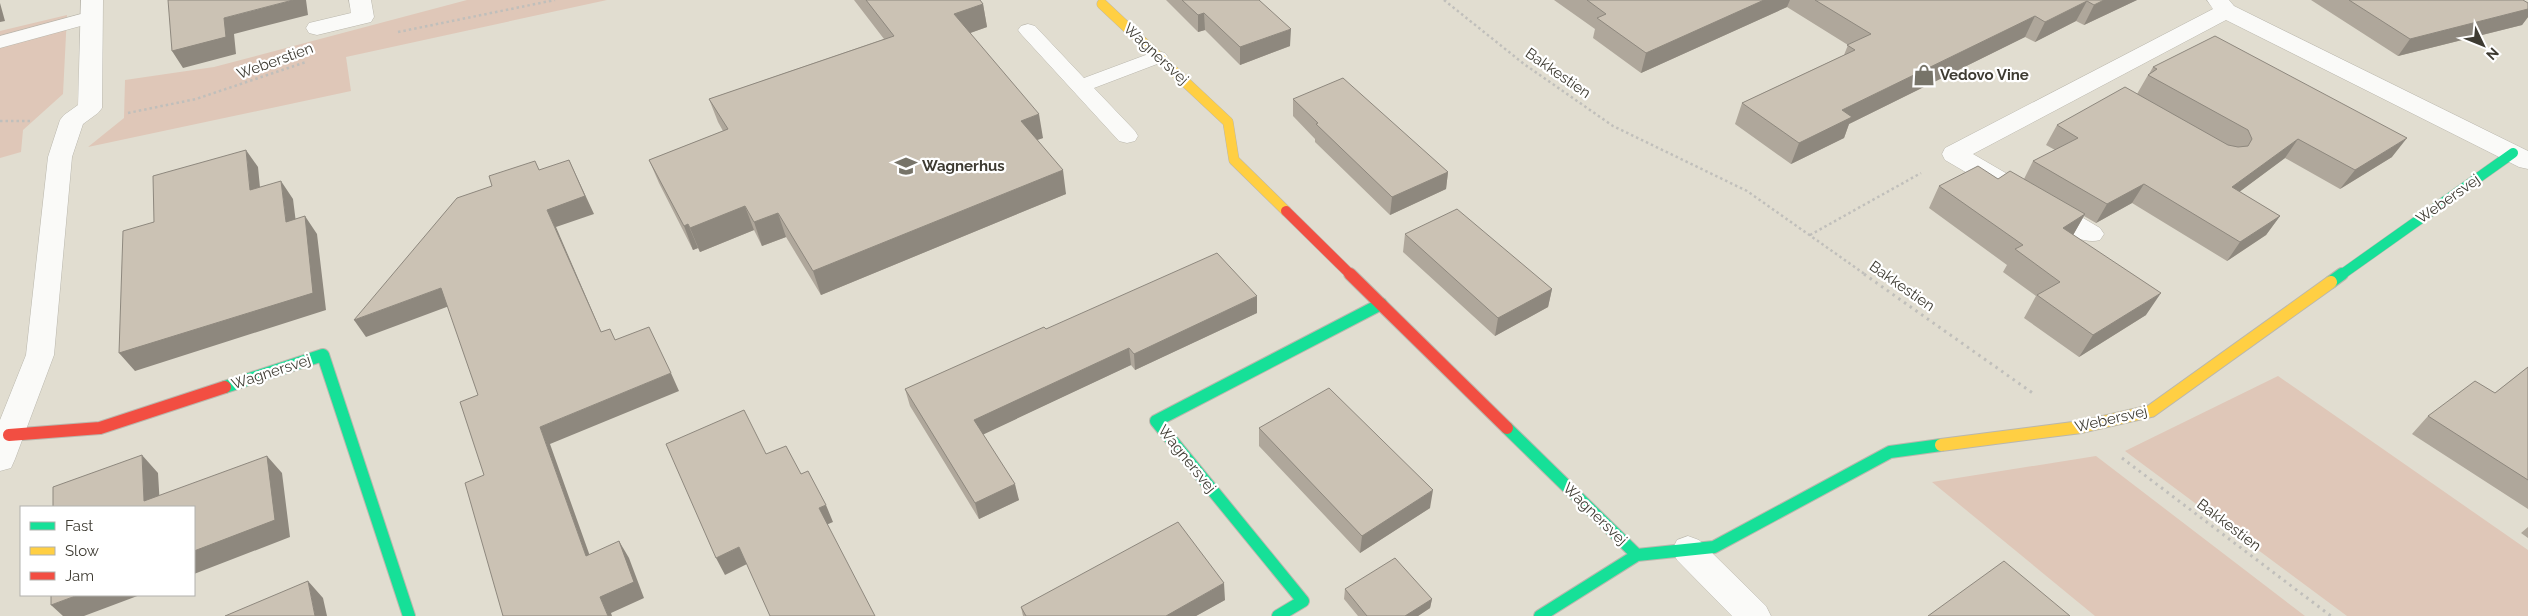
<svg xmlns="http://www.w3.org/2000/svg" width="2528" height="616" viewBox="0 0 2528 616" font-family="Raleway,sans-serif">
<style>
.green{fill:#dfc7b8}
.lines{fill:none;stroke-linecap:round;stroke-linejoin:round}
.lane-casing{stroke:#bab7ad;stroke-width:1}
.street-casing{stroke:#bab7ad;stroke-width:1}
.fast-far1-casing{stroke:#bab7ad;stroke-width:11}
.fast-casing{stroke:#bab7ad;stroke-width:14}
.slow-far1-casing{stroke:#bab7ad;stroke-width:11}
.slow-casing{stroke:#bab7ad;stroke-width:14}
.jam-far1-casing{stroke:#bab7ad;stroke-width:11}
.jam-casing{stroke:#bab7ad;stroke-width:14}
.path-far1{stroke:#c0bfbb;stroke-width:2.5;stroke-dasharray:2.5 3;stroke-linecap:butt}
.path{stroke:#c0bfbb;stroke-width:3;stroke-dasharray:2.5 4.5;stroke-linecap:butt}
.lane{fill:#fafaf8;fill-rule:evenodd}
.street{fill:#fafaf8;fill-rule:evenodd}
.fast-far1{stroke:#16e098;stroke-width:10}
.fast{stroke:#16e098;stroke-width:12}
.slow-far1{stroke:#ffcf43;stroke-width:10}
.slow{stroke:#ffcf43;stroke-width:12}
.jam-far1{stroke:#f24e42;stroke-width:10}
.jam{stroke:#f24e42;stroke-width:12}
.wall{fill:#afa79b}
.shaded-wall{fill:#8e887e}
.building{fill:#cbc2b4;stroke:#8e887e}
.labels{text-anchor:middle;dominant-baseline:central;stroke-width:4.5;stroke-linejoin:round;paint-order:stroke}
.street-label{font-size:15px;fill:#3e3b32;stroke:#fff}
.poi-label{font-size:15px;font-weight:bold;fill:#3e3b32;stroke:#fff;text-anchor:start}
</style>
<rect width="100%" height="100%" fill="#e1ddd0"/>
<!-- green -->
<path class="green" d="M467,0H607L346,57L351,91L88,147L124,118L125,80L214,67Z
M67,15L63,94L23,130L21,152L0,158V31Z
M2278,376L2528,550V616H2347L2125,451Z
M2096,456L2305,616H2095L1932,482Z"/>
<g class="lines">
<!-- lane casing -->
<g class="lane-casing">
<path id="lane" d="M92,11L99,13L102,17L99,21L0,48V36Z
M1028,24L1035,26L1084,78L1151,53L1158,51L1165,53L1168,57L1165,61L1094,88L1135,131L1138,136L1135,141L1127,143L1119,141L1021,34L1018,30L1021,26Z"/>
</g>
<!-- street casing -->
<g class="street-casing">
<path id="street" d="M81,0H103L102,108L98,113L83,124L72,157L54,355L15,459L11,468L0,471V420L26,355L48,157L60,120L64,115L78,105Z
M349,0H371L374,17L371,22L317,35L309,33L306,28L309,23L351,13Z
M2207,0H2229L2234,6L2528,151V169L2519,167L2226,20L1973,154L2016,179L2020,185L2016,191L2007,193L1998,191L1945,160L1942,154L1945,148L2213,9Z
M2047,199L2056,202L2100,228L2104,234L2100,240C2079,246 2056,225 2038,214L2034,208L2038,202Z
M1688,536L1699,540L1766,606L1771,616H1732L1677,560L1672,550L1677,540Z"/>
</g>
<!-- fast-far1 casing -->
<g class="fast-far1-casing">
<path id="fast-far1" d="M2341,275L2513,153"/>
</g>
<!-- fast casing -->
<g class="fast-casing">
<path id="fast" d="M2331,282L2342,274
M225,387L323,355L409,616
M1507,428L1637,555
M1278,616L1303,601L1156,421L1381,304
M1540,616L1637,555L1714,547L1890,452L1941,445"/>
</g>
<!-- slow-far1 casing -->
<g class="slow-far1-casing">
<path id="slow-far1" d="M1102,4L1228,122L1234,160L1286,211"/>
</g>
<!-- slow casing -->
<g class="slow-casing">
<path id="slow" d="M1941,445L2081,427L2151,411L2331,282"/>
</g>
<!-- jam-far1 casing -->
<g class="jam-far1-casing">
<path id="jam-far1" d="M1286,211L1351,275"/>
</g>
<!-- jam casing -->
<g class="jam-casing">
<path id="jam" d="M1350,274L1507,428
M9,435L100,428L225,387"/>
</g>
<!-- path-far1 -->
<path class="path-far1" d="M1444,0L1524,64L1613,126L1747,191L1866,275
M398,32L555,0
M128,113L196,99L306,62
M0,121H32
M1810,235L1921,173"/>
<!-- path -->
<path class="path" d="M1864,274L2034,394
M2122,458L2331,616"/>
<!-- lane -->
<use href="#lane" class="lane"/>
<!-- street -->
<use href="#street" class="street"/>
<!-- fast-far1 -->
<use href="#fast-far1" class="fast-far1"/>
<!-- fast -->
<use href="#fast" class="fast"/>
<!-- slow-far1 -->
<use href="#slow-far1" class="slow-far1"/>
<!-- slow -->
<use href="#slow" class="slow"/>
<!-- jam-far1 -->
<use href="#jam-far1" class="jam-far1"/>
<!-- jam -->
<use href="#jam" class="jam"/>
</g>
<!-- wall -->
<path class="wall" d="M854,0H980L983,4L987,27L970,33L1043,138L1037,140L1066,194L821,295L786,237L762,246L754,230L700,252L698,248L693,250L659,183L649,160L723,131L718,122L709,99L884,39Z
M1166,0H1259L1290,46L1240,65L1205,30L1198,32Z
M1554,0H2137L2084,25L2076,21L2035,42L2025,37L1849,124L1844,138L1791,164L1735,124L1742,103L1844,55L1848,45L1787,7L1641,73L1593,38L1595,29Z
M2311,0H2523L2528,3V17L2522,25L2398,56Z
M2153,67L2392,157L2340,189L2285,158L2239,192L2280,216L2266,235L2227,261L2132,203L2096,223L2084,216L2073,235L2146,315L2079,357L2024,318L2036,296L2003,272L2007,265L1929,208L1939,186L1998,179H2024L2033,161L2055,150L2046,145L2057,125L2137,94L2148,75L2149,74Z
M1293,99L1448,172L1446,189L1390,215L1315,142V139L1293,116Z
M1405,234L1552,289L1548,307L1495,336L1403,252Z
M1257,313L1135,370L1131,365L983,434L1019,500L979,519L910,406L905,389L1046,329Z
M2528,367V509L2412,434L2428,416L2495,393Z
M1259,428L1430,508L1360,553L1259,446Z
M2528,527V538L2521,533Z
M1345,589L1432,599L1430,608L1418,616H1358L1344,599Z
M1225,600L1196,616H1023L1021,607Z"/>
<!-- shaded-wall -->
<path class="shaded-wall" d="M293,0H306L308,15L234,34L236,54L183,68L172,51L224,18Z
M1764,0H1790L1787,7L1641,73L1646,53Z
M2104,0H2137L2084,25L2094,5Z
M2087,1L2076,21L2035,42L2045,22Z
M0,3L5,21L0,22Z
M983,4L987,27L959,37L954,14Z
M2528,9V17L2522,25L2398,56L2410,39Z
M1204,13L1205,30L1198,32V15Z
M2035,16L2025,37L1849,124L1844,138L1791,164L1799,143L1842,110Z
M1291,29L1290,46L1240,65V47Z
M1039,114L1043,138L1025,144L1021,121Z
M2407,138L2392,157L2340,189L2355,170Z
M2298,139L2285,158L2219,207L2232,187Z
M246,150L258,167L262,208L250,190Z
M569,160L594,214L556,227L609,350L601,332L547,210Z
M1063,170L1066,194L821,295L813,271Z
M1448,172L1446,189L1390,215L1392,197Z
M281,181L293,199L298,239L286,222Z
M2144,184L2132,203L2096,223L2107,204Z
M745,206L754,230L700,252L690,228Z
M778,213L786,237L762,246L754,222Z
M2085,214L2072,237L2063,228Z
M305,216L317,234L326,310L135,371L119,353Z
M2280,216L2266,235L2227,261L2240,242Z
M688,224L698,248L693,250L684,226Z
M441,288L452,305L366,337L354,320Z
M1552,289L1548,307L1495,336L1498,318Z
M2161,293L2146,315L2079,357L2093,335Z
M1257,296V313L1135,370L1134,354Z
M1129,348L1131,365L978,437L974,420Z
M671,373L679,391L550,444L596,573L586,556L540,427Z
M142,455L158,473L160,507L144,501Z
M267,456L282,473L290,537L194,574V551Z
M1015,484L1019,500L979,519L975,503Z
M1433,490L1430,508L1360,553L1362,536Z
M826,505L833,522L826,525L819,508Z
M619,541L629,558L644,598L611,613L612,616H608L600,597Z
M739,547L747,564L725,575L716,558Z
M308,581L323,598L327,616H315Z
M1224,583L1225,600L1196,616H1166Z
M78,595H140L84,616H63L51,605Z
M1432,599L1430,608L1418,616H1405Z"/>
<!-- building -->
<path class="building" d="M168,0H293L224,18L226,37L172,51Z
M866,0H980L983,4L954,14L1039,114L1021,121L1063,170L813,271L778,213L754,222L745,206L690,228L688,224L684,226L649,160L728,129L709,99L894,36Z
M1182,0H1259L1291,29L1240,47L1204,13L1198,15Z
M1587,0H1764L1646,53L1597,18L1606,14Z
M1815,0H2104L2094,5L2087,1L2045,22L2035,16L1842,110L1852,117L1799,143L1742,103L1855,50L1847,45L1871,34Z
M2349,0H2523L2528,3V9L2410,39Z
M2215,36L2407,138L2355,170L2298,139L2232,187L2280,216L2240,242L2144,184L2107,204L2033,161L2078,138L2057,125L2125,87L2228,145L2238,147L2248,146L2252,139L2248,130L2148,75L2157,69L2153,67Z
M1343,78L1448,172L1392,197L1316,124L1318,123L1293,99Z
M246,150L250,190L281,181L286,222L305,216L313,293L119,353L123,231L154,222L153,176Z
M569,160L585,196L547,210L601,332L610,329L615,340L649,327L671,373L540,427L586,556L619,541L634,582L600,597L608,616H503L465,483L484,475L460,402L478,395L441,288L354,320L457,198L492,186L489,176L535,161L539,170Z
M1978,166L1998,179L2010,171L2085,214L2063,228L2161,293L2093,335L2037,295L2060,282L2015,249L2023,245L1939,186Z
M1457,209L1552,289L1498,318L1405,234Z
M1217,253L1257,296L1134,354L1129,348L974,420L1015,484L975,503L905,389L1044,327L1046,329Z
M2528,367V480L2428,416L2475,381L2495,393Z
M1329,388L1433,490L1362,536L1259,428Z
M744,410L766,454L786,446L801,474L808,471L826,505L819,508L875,616H770L739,547L716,558L666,444Z
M142,455L144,501L267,456L275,520L194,551V507H53V487Z
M1178,522L1224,583L1166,616H1026L1021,607Z
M1395,558L1432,599L1405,616H1367L1345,589Z
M2004,561L2070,616H1928Z
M308,581L315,616H225Z
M51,595H78L51,605Z"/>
<!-- icons -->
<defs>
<g id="shop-bare" transform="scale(1.725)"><path d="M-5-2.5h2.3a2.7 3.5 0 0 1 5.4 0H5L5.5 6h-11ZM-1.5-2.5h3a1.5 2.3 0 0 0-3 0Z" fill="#777469" stroke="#fff" stroke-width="2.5" paint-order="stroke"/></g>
<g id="school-bare" transform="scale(1.725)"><path d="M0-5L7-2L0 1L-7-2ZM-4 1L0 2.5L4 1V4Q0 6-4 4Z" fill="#777469" stroke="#fff" stroke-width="2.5" paint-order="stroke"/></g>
</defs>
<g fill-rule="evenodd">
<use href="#shop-bare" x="1924" y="75"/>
<use href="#school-bare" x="906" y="166"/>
</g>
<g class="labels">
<!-- street labels -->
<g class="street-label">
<text transform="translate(1156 54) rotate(43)">Wagnersvej</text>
<text transform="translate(275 61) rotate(-20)">Weberstien</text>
<text transform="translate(1558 73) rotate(35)">Bakkestien</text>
<text transform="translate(2448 199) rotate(-35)">Webersvej</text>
<text transform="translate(1902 286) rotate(35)">Bakkestien</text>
<text transform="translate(271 372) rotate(-18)">Wagnersvej</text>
<text transform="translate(2111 419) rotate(-13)">Webersvej</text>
<text transform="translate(1187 459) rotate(51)">Wagnersvej</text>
<text transform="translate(1595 514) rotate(44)">Wagnersvej</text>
<text transform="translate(2229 525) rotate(37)">Bakkestien</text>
</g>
<!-- poi labels -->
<g class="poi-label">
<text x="1940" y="75">Vedovo Vine</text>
<text x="922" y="166">Wagnerhus</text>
</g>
</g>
<!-- legend -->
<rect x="20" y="506" width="175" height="90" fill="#ffffff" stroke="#b2b1ad"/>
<rect x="30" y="522" width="25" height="8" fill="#16e098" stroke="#b2b1ad"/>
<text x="65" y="531" font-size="15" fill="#3e3b32">Fast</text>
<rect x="30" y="547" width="25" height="8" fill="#ffcf43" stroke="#b2b1ad"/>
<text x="65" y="556" font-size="15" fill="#3e3b32">Slow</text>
<rect x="30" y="572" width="25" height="8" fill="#f24e42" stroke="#b2b1ad"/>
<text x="65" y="581" font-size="15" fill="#3e3b32">Jam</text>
<!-- north arrow -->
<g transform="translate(2483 45) rotate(133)" stroke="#ffffff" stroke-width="4" paint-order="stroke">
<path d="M0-4L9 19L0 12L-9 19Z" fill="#3e3b32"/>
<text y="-8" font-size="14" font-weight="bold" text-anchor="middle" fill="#3e3b32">N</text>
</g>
</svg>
